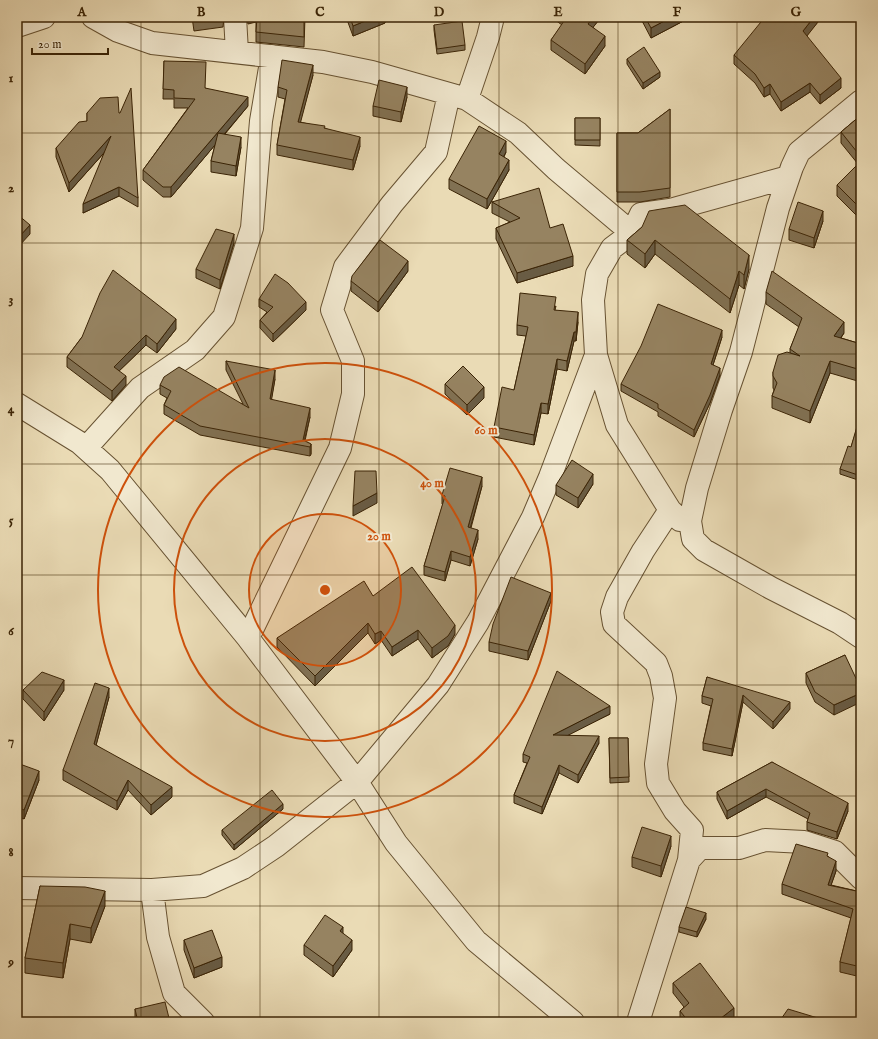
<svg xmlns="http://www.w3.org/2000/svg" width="878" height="1039" viewBox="0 0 878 1039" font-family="'IM FELL English',serif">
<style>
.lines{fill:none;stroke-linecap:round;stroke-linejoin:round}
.minor-casing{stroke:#675232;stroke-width:24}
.minor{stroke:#f1e8cf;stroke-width:22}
.wall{fill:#817153;stroke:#3b2406}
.shaded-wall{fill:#695c44;stroke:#3b2406}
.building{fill:#968361;stroke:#3b2406}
.grid{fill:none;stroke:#3b2406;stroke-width:1;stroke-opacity:0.55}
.ring{fill:none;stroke:#ce510b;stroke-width:2}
.centre{fill:#ce510b;stroke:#f1e8cf;stroke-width:2}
.ring-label{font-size:12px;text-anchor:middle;font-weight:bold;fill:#ce510b;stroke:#f1e8cf;stroke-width:4;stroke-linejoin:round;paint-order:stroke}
.neatline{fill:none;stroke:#3b2406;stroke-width:1.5}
.grid-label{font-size:13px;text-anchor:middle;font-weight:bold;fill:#3b2406}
</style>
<rect width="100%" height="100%" fill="#eadbb5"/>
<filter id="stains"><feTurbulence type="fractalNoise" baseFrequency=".005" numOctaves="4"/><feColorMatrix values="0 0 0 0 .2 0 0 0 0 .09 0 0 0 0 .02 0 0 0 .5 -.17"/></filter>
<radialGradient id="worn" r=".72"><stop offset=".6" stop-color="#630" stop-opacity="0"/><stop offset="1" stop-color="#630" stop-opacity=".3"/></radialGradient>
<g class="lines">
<!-- minor casing -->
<g class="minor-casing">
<path id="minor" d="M93,17L118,31L152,43L323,62L372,72L467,99L518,133L556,169L632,233
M235,17L237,52
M17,26L44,17
M467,99L488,37L493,17
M861,101L799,152L792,167L778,208L741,352L721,410L697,488L690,521L693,539L704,550L771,588L840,623L861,637
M17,404L80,443L110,470L248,638L357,782L396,843L476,941L573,1022
M86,448L140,388L195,350L224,317L252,228L261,121L272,56
M680,520L670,510L617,425L596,355L593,300L597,274L612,248L632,233L641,214L670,210L788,177
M248,638L340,448L353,394V361L332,310L345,267L392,204L436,152L449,94
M689,860L700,848H739L765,840L804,842L835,852L861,878
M17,888L152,890L203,886L243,868L276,846L357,782L438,685L478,622L533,517L550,477L596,355
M152,890L158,937L174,993L203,1022
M638,1022L689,860L692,830L675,811L658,783L656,764L665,698L661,676L656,663L614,624L612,612L617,597L643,551L670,510"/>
</g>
<!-- minor -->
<use href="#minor" class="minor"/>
</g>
<!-- wall -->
<path class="wall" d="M192,17H224L223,27L194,31Z
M247,17H305L304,47L256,42V22L248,24Z
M346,17H385V23L353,36Z
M551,17H598V21L593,27L605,46L585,74L551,50V40L562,25Z
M640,17H691L651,38Z
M822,17L806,36L841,88L820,104L810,92L781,111L770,94L764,97L755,83L734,64V55Z
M434,25L465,45V50L437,54L434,30Z
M627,59L660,77L643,89L627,64Z
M164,61L205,88L248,106L225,134L241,147L236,176L211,172V161L215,145L171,197H163L143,180V170L188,108H174V99H163Z
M313,75L300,122L325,128L360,146L353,170L277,155V145L285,99L278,97V87Z
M407,97L401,122L373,116V106Z
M670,109V197L640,202H617V133H638Z
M87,113H119L138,198V207L119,196L83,213L104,153L69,192L56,157V148L87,121Z
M861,115V220L837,196V185L858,164L841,143V132Z
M575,118H600V146L575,145Z
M506,152L504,157L509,170L487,209L449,189V179Z
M492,202L550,228L573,266L517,283L496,239V228L510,222L492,213Z
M823,221L814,248L789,240V229Z
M642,227L749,269L744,289L739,285L730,313L655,254L645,268L627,254V240Z
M234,243L220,289L196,278V269Z
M408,271L378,312L351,291V281Z
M766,292L844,333L841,338L861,344V382L830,373L810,423L772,408V396L774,390L773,388V372L790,353V349L799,327L766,304Z
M259,299L306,310L273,342L260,328V320L267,312L259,307Z
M556,306L555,310L578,322L576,341H574L567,371L557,369L548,414L541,413L534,445L494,437V427L514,390L526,336L517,335V325Z
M176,329L157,353L146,345L119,371L126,385L112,401L67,367V357L82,337Z
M722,337L713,365L720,375L710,403L694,437L658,416V412L621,391V384Z
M226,361L275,379L271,400L310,417L305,441L311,444V454L310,456L200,435L164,414V405L167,398L160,394V385L243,404L226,370Z
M445,384L484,398L467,415L445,394Z
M861,416V481L840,474V469L851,447Z
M593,484L578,508L556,495V485Z
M482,486L471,528L478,539L470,566L451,560L445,581L424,575V566L443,504H442V495Z
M373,596L455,634L448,646L432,658L418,639L392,656L381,640L375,644L368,633L315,686L277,647V638Z
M551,601L528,660L489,651V642Z
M845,655L834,715L815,702L806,683V673Z
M707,677L790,709L773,729L743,702L732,756L703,750V743L711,706L702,703V696Z
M23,690H64L44,721L23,699Z
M109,697L96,745L172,797L151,815L128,790L117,810L63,780V770Z
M610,714L567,735L599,743L578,783L559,773L542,814L514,803V795L527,763L523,762V754Z
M609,738H628L629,782L610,783Z
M772,762L848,811L837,839L807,830V822L808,819L766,797L727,819L717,799V792Z
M17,763L39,780L24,819L17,816Z
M283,809L234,850L222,835V830Z
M671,846L661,877L632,867V857Z
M828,856L836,871L831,885L861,892V977L840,972V962L851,918L782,894V884Z
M40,886L105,906L91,943L70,939L63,978L25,973V958Z
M706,919L697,937L679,932V927Z
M184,940L222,967L194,978L184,950Z
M304,945L352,950L333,977L304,955Z
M673,983L734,1018L729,1022H681L680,1021V1011L684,1007L673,993Z
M135,1009L170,1022H136L135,1019Z"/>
<!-- shaded-wall -->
<path class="shaded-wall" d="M375,17H385V23L353,36V26Z
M593,17H598V21L588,34V24Z
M672,17H691L651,38V28Z
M814,17H822L803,41V31Z
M605,36V46L585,74V64Z
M313,65V75L298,132V122Z
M660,72V77L643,89V83Z
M841,78V88L820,104V95Z
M810,83V92L781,111V102Z
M770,84V94L764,97V88Z
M407,87V97L401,122V112Z
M248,97V106L171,197V187Z
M111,136V145L69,192V183Z
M241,137V147L236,176V166Z
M360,137V146L353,170V160Z
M506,141V152L499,165V154Z
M509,160V170L487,209V199Z
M119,187V196L83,213V204Z
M823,211V221L814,248V238Z
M30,225V234L19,246V251L17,253V239Z
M234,234V243L220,289V280Z
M655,240V254L645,268V254Z
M749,255V269L744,289V275Z
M573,256V266L517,283V273Z
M408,261V271L378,312V302Z
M739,271V285L730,313V299Z
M306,302V310L273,342V334Z
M578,312V322L576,341V332Z
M176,319V329L157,353V344Z
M844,322V333L834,347V336Z
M722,330V337L711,371V364Z
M574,332V341L567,371V361Z
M146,335V345L114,376V367Z
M557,359V369L548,414V404Z
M830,361V373L810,423V411Z
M720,368V375L710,403L694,437V430Z
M275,370V379L270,409V399Z
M126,376V385L112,401V391Z
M484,387V398L467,415V405Z
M541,403V413L534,445V435Z
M310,408V417L303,446V440Z
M311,444V454L310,456V447Z
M593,474V484L578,508V498Z
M482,477V486L468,536V527Z
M377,493V503L353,516V506Z
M478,530V539L470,566V557Z
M451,551V560L445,581V572Z
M551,593V601L528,660V651Z
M368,623V633L315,686V676Z
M455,625V634L448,646L432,658V648Z
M418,630V639L392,656V647Z
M381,631V640L375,644V634Z
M64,680V690L44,721V712Z
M109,688V697L94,753V744Z
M861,693V702L834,715V705Z
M743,695V702L732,756V749Z
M790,702V709L773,729V722Z
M610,706V714L553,743V735Z
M599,736V743L578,783V775Z
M559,765V773L542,814V807Z
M39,771V780L24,819V810Z
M128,780V790L117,810V801Z
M172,787V797L151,815V805Z
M766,789V797L727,819V811Z
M848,803V811L837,839V832Z
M283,804V809L234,850V845Z
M671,836V846L661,877V866Z
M836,861V871L828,894V885Z
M105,891V906L91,943V928Z
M706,913V919L697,937V932Z
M70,924V939L63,978V963Z
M343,927V938L340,931Z
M352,940V950L333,977V966Z
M222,957V967L194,978V968Z
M734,1008V1018L729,1022H716Z"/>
<!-- building -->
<path class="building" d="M194,17H222L194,21Z
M257,17H304V37L256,32Z
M350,17H375L353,26Z
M565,17H593L588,24L605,36L585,64L551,40L566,18Z
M645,17H672L651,28Z
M765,17H814L803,31L841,78L820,95L810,83L781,102L770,84L764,88L755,74L734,55Z
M462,21L465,45L437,49L434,25Z
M644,47L660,72L643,83L627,59Z
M282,60L313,65L298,122L325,126L324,128L360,137L353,160L277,145L287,90L278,87Z
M164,61L206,62L205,88L248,97L171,187H163L143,170L195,99L174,98V90L163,89Z
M379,80L407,87L401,112L373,106Z
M131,88L138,198L119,187L83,204L111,136L69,183L56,148L79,122L87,121V113L100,98L118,97L119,113H120Z
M670,109V188L640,192H617V133H638Z
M861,115V157L841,132Z
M575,118H600V140H575Z
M479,126L506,141L499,154L509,160L487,199L449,179Z
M218,133L241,137L236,166L211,161Z
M861,161V209L837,185Z
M539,188L550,228L563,224L573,256L517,273L496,228L520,218L492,202Z
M798,202L823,211L814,238L789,229Z
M685,205L749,255L744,275L739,271L730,299L655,240L645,254L627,240L642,227L649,211Z
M17,214L30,225L17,239Z
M216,229L234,234L220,280L196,269Z
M380,240L408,261L378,302L351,281L352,276Z
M113,270L176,319L157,344L146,335L114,367L126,376L112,391L67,357L82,337L100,293Z
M772,271L844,322L834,336L861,344V370L830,361L810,411L772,396L777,383L773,376V372L778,355L787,352L800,356L790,349L802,318L766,292Z
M275,274L288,283L306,302L273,334L260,320L273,307L259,299Z
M520,293L556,297L554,310L578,312L576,332H574L567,361L557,359L548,404L541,403L534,435L494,427L502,387L514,390L528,327L517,325Z
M658,304L722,330L711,364L720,368L710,395L694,430L658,408V404L621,384L641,346Z
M226,361L275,370L270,399L310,408L303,440L311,444L310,447L200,426L164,405L171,391L160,385L164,377L179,367L249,408Z
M463,366L484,387L467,405L445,384Z
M860,416H861V476L840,469L848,446L851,447Z
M572,460L593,474L578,498L556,485Z
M450,468L482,477L468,527L478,530L470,557L451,551L445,572L424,566L445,496L442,495Z
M355,471H376L377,493L353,506Z
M412,567L455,625L448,636L432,648L418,630L392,647L381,631L375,634L368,623L315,676L277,638L364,581L373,596Z
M511,577L551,593L528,651L489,642L493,624Z
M845,655L861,689V693L834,705L815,692L806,673Z
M557,671L610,706L553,735L599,736L578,775L559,765L542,807L514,795L530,757L523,754Z
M42,672L64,680L44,712L23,690Z
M707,677L790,702L773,722L743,695L732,749L703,743L713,699L702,696Z
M95,683L109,688L94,744L172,787L151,805L128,780L117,801L63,770Z
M609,738H628L629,777L610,778Z
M772,762L848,803L837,832L807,822L810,813L766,789L727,811L717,792Z
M17,763L39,771L24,810L17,807Z
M272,790L283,804L234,845L222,830Z
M642,827L671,836L661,866L632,857Z
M796,844L828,853L827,856L836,861L828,885L861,892V967L840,962L853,909L782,884Z
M40,886L85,887L105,891L91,928L70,924L63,963L25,958Z
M686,907L706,913L697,932L679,927Z
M325,915L343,927L340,931L352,940L333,966L304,945Z
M212,930L222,957L194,968L184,940Z
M700,963L734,1008L716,1022H689L680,1011L689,1003L673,983Z
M165,1002L170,1022H138L135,1009Z
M788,1009L831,1022H779Z"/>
<!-- grid -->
<path class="grid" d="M141,17V1022M260,17V1022M379,17V1022M499,17V1022M618,17V1022M737,17V1022M17,133H861M17,243H861M17,354H861M17,464H861M17,575H861M17,685H861M17,796H861M17,906H861"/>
<!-- distance rings -->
<circle cx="325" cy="590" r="76" fill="#ce510b" fill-opacity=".12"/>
<g class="ring">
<circle cx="325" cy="590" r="76"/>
<circle cx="325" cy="590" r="151"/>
<circle cx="325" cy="590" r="227"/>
</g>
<circle cx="325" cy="590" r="6" class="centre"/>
<g class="ring-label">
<text x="486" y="434">60 m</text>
<text x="432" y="487">40 m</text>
<text x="379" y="540">20 m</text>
</g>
<!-- margin -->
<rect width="878" height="1039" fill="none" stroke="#eadbb5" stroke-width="44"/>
<!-- scale -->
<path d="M32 48v6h76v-6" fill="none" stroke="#3b2406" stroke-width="2"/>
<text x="38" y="48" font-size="12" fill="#3b2406" stroke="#f1e8cf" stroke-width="3" paint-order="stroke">20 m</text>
<rect x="22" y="22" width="834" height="995" class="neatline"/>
<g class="grid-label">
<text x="82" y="16">A</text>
<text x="201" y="16">B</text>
<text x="320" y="16">C</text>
<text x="439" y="16">D</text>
<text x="558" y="16">E</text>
<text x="677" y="16">F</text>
<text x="796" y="16">G</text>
<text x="11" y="82">1</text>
<text x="11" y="192">2</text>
<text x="11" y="303">3</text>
<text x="11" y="413">4</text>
<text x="11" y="524">5</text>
<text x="11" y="635">6</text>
<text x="11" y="745">7</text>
<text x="11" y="856">8</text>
<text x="11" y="966">9</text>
</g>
<rect width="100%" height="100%" filter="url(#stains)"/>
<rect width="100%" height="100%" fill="url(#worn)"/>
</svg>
